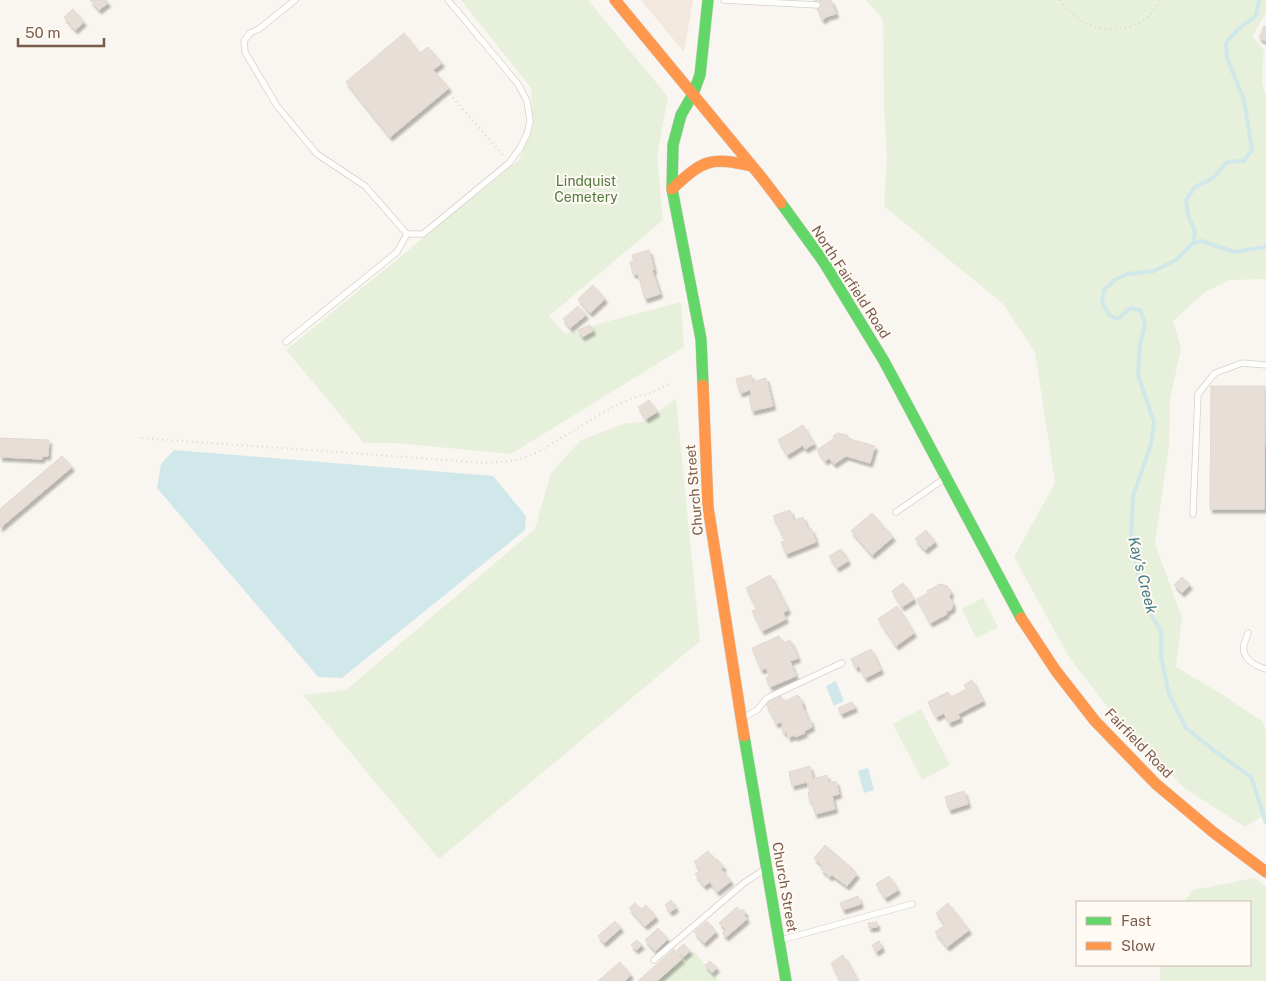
<svg xmlns="http://www.w3.org/2000/svg" width="1266" height="981" viewBox="0 0 1266 981" font-family="'Public Sans',sans-serif">
<style>
.residential{fill:#f2e8de}
.green{fill:#e7f0db}
.water{fill:#d0e8ea}
.lines{fill:none;stroke-linecap:round;stroke-linejoin:round}
.stream{stroke:#d0e8ea;stroke-width:4}
.building{fill:#e6ded7;stroke:#e2d8d2;filter:url(#shadow)}
.lane-casing{stroke:#d7d1cb;stroke-width:7}
.fast-casing{stroke:#d9d2cb;stroke-width:12}
.slow-casing{stroke:#d9d2cb;stroke-width:12}
.path{stroke:#dcd5d0;stroke-width:2;stroke-dasharray:1 4;stroke-linecap:butt}
.lane{stroke:#fefefd;stroke-width:5.5}
.fast{stroke:#63d668;stroke-width:11}
.slow{stroke:#ff974d;stroke-width:11}
.labels{text-anchor:middle;dominant-baseline:central;stroke-width:4;stroke-linejoin:round;paint-order:stroke}
.park-label{font-size:14px;fill:#537a41;stroke:#fffaf3}
.street-label{font-size:14px;fill:#7a5c4d;stroke:#fffaf3}
.water-label{font-size:15px;font-style:italic;fill:#437c86;stroke:#fffaf3}
</style>
<defs>
<filter id="shadow"><feDropShadow dx="2.5" dy="4" stdDeviation="1" flood-color="#0004"/></filter>
</defs>
<rect width="100%" height="100%" fill="#f9f5f0"/>
<!-- residential -->
<path class="residential" d="M641,0H693L684,52Z"/>
<!-- green -->
<path class="green" d="M461,0H588L668,97L657,156L663,220L549,316L565,334L598,324L681,302L684,347L673,354L511,454L397,443H364L286,350L519,160L533,128L531,88Z
M866,0H1266V13L1252,36L1264,50L1262,83L1266,96V279L1229,280L1204,293L1173,321L1181,348L1170,399L1169,446L1155,544L1182,617L1176,667L1223,695L1263,722L1266,731V814L1245,827L1184,788L1109,709L1069,657L1014,557L1055,483L1035,352L1003,304L884,206L887,157L884,108L883,19Z
M676,399L700,641L439,859L303,695L346,690L535,529L551,473L581,440L627,423L643,422Z
M983,598L998,627L976,638L962,609Z
M921,709L950,765L922,780L893,724Z
M1255,878L1266,887V981H1160V965H1250V902H1184L1193,890Z
M694,951L719,981H657L682,959Z"/>
<!-- water -->
<path class="water" d="M174,450L493,476L526,516L525,530L342,678L318,677L157,488L161,464Z
M836,681L844,701L834,706L826,686Z
M868,768L874,790L864,793L858,771Z"/>
<g class="lines">
<!-- stream -->
<path class="stream" d="M1193,243L1195,232L1188,215L1186,200L1195,187L1213,178L1227,162L1244,161L1252,150L1244,100L1227,58L1226,43L1237,30L1256,16L1259,0
M1266,247L1234,252L1202,241L1193,243L1176,260L1154,271L1128,274L1116,279L1104,290L1102,302L1110,316L1118,319L1130,308L1140,310L1145,324L1140,344L1138,375L1154,422L1151,444L1133,496L1131,541L1138,573L1150,613L1161,631V657L1169,694L1186,728L1216,752L1251,777L1266,823"/>
</g>
<!-- building -->
<path class="building" d="M90,0H106L108,3L99,10Z
M814,0H831L836,14L828,16L822,20Z
M73,9L84,22L75,30L64,17Z
M1264,26L1266,27V41L1259,38Z
M404,33L420,53L428,47L442,63L433,70L449,88L390,137L346,82Z
M649,250L654,270H652L660,294L645,299L638,274H633L630,262L634,261L632,255Z
M593,285L605,299L590,313L578,299Z
M578,306L586,315L570,328L563,319Z
M590,325L593,331L582,337L578,330Z
M751,375L753,382L766,378L773,406L752,411L749,396H752L750,390L740,393L736,379Z
M1211,386H1265L1264,509H1210Z
M649,400L657,412L646,419L638,407Z
M803,425L814,444L805,449L803,445L787,455L778,440Z
M838,433L847,435L850,439L875,446L870,463L846,456L834,464L829,458L825,461L817,450L833,439L834,435Z
M0,438L49,440L48,456H42V459L0,457Z
M62,456L72,467L0,528V509Z
M790,510L794,521L803,517L808,530L811,528L816,542L786,554L781,542L785,541L773,516Z
M872,513L893,537L872,555L851,531Z
M926,530L935,542L925,550L915,539Z
M841,549L848,561L837,568L829,556Z
M770,575L788,610L783,613L786,619L762,631L752,611L757,609L746,588Z
M1182,577L1190,585L1182,593L1174,585Z
M903,583L914,599L902,607L892,591Z
M940,584L947,586L951,592L949,598H950L953,604L952,609L946,612L947,614L930,623L917,599L928,593L927,591Z
M897,606L914,633L896,646L878,619Z
M779,636L783,643L790,640L798,658L790,661L796,676L770,687L766,678L770,676L766,668L761,670L752,648Z
M871,649L881,670L865,678L859,666L856,668L851,659Z
M972,680L983,701L958,714L960,718L949,723L944,713L936,717L928,702L948,692L951,697L967,689L964,685Z
M797,695L798,697L799,696L803,704L802,705L808,720L810,719L812,727L804,731L805,733L795,737L794,735L789,738L786,732L784,733L781,727L783,726L781,722L776,724L766,703L781,696L784,702Z
M852,702L855,708L841,714L838,708Z
M810,766L813,779L827,775L829,783L836,781L839,794L832,796L835,809L815,814L812,801L810,802L808,793L810,792L807,782L792,786L789,772Z
M964,791L968,804L949,810L945,797Z
M825,845L853,869L852,870L857,874L847,886L832,875L830,877L821,869L823,866L814,858Z
M708,851L715,860L717,859L724,867L721,869L731,881L717,892L710,882L704,886L695,874L701,870L694,862Z
M889,876L898,890L885,898L876,884Z
M858,896L861,904L843,910L840,903Z
M671,900L676,908L670,912L665,905Z
M635,903L641,909L646,905L656,917L645,926L629,908Z
M948,903L969,930L947,947L935,932L945,925L936,913Z
M737,907L740,911L742,909L746,913L744,915L747,919L726,937L722,933L726,930L719,923Z
M615,921L621,928L604,943L598,936Z
M707,921L716,932L704,943L694,932Z
M877,922V927L869,928L868,923Z
M658,928L668,939L655,951L645,940Z
M637,940L642,945L636,950L631,945Z
M879,941L882,948L876,952L872,945Z
M684,944L690,951L683,957L677,950Z
M674,949L682,959L657,981H638Z
M843,955L858,981H840L836,974H837L831,963Z
M710,961L717,968L712,973L705,965Z
M620,962L631,975L625,981H598Z"/>
<g class="lines">
<!-- lane casing -->
<g class="lane-casing">
<path id="lane" d="M295,0L259,29L250,33L244,41L245,52L277,106L317,154L365,186L407,234H423L509,163L520,148L527,134L530,121L527,101L518,84L448,0
M724,0L817,5
M286,342L397,252L407,234
M896,512L944,479
M1193,514L1198,394L1215,373L1242,363L1266,365
M1248,633C1247,637 1245,641 1244,645C1241,658 1255,666 1266,669
M741,719L757,710L767,698L842,663
M781,940L912,904
M654,960L744,883L765,869"/>
</g>
<!-- fast casing -->
<g class="fast-casing">
<path id="fast" d="M781,203L823,261L884,361L1021,618
M703,385L701,339L672,189L673,145L681,115L693,94L700,75L708,0
M744,736L786,981"/>
</g>
<!-- slow casing -->
<g class="slow-casing">
<path id="slow" d="M615,0L762,178L781,203
M672,189C704,159 710,157 752,166
M703,385L708,507L744,736
M1021,618L1056,671L1095,721L1156,784L1213,832L1266,872"/>
</g>
<!-- path -->
<path class="path" d="M1060,0C1067,10 1078,20 1090,25C1105,32 1125,30 1139,23C1148,19 1156,8 1161,0
M446,90L503,155
M142,438L488,463L517,460L538,452L609,409L632,398L654,392L670,383"/>
<!-- lane -->
<use href="#lane" class="lane"/>
<!-- fast -->
<use href="#fast" class="fast"/>
<!-- slow -->
<use href="#slow" class="slow"/>
</g>
<g class="labels">
<!-- park labels -->
<g class="park-label">
<text x="586" y="181">Lindquist<tspan x="586" dy="16">Cemetery</tspan></text>
</g>
<!-- street labels -->
<g class="street-label">
<text transform="translate(851 282) rotate(57)">North Fairfield Road</text>
<text transform="translate(694 490) rotate(-95)">Church Street</text>
<text transform="translate(1139 743) rotate(46)">Fairfield Road</text>
<text transform="translate(785 887) rotate(80)">Church Street</text>
</g>
<!-- water labels -->
<g class="water-label">
<text transform="translate(1143 575) rotate(76)">Kay's Creek</text>
</g>
</g>
<!-- legend -->
<rect x="1076" y="901" width="175" height="65" fill="#fffaf3" stroke="#cabbb1"/>
<rect x="1086" y="917" width="25" height="8" fill="#63d668" stroke="#cabbb1"/>
<text x="1121" y="926" font-size="15" fill="#7a5c4d">Fast</text>
<rect x="1086" y="942" width="25" height="8" fill="#ff974d" stroke="#cabbb1"/>
<text x="1121" y="951" font-size="15" fill="#7a5c4d">Slow</text>
<!-- scale -->
<path d="M18 38v8h86v-8" fill="none" stroke="#7a5c4d" stroke-width="2.5"/>
<text x="25" y="38" font-size="15" fill="#7a5c4d" stroke="#fffaf3" stroke-width="4" paint-order="stroke">50 m</text>
</svg>
